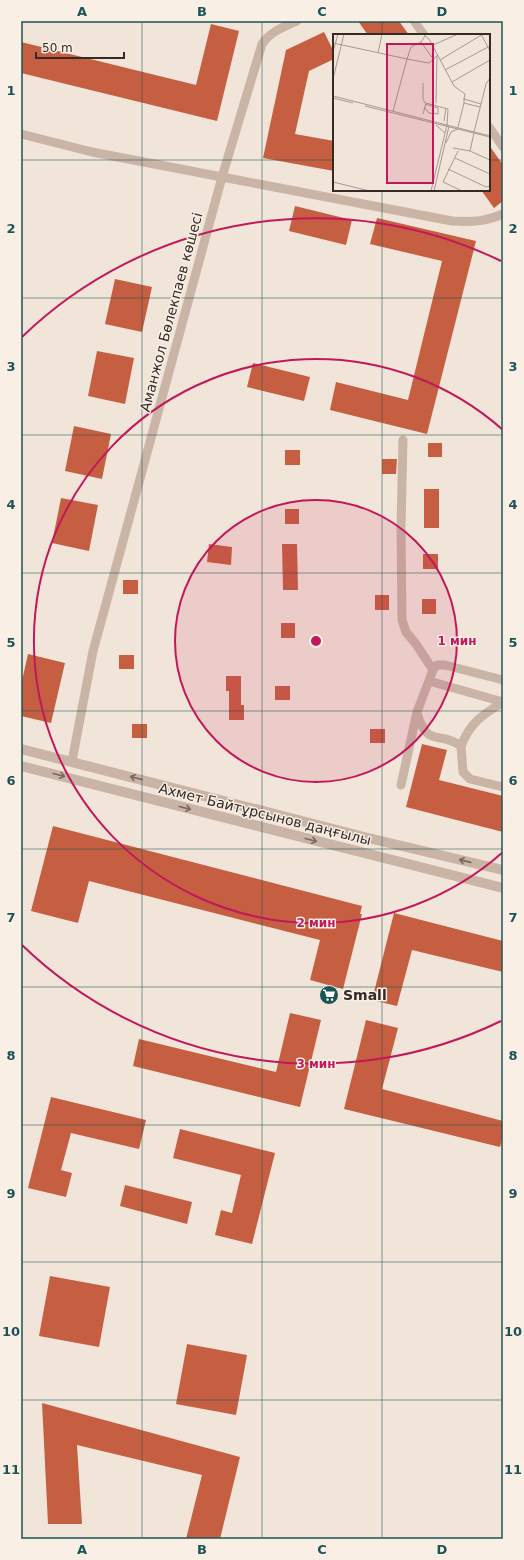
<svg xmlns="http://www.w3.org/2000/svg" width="524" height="1560" viewBox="0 0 524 1560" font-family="'DejaVu Sans',sans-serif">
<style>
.building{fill:#c65f42}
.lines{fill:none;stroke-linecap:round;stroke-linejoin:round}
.minor{stroke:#c9b4a5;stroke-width:9}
.tertiary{stroke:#c9b4a5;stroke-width:10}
.oneway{stroke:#78685f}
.grid{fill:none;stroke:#1c5356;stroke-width:1;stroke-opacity:0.55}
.ring{fill:none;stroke:#c2185b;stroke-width:2}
.labels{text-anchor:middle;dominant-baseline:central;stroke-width:3;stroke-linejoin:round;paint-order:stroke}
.street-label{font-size:14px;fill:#352a26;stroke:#f9efe5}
.poi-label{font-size:14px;font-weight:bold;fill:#352a26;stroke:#f9efe5;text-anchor:start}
.inset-road{fill:none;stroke:#a69a91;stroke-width:1}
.view{fill:#c2185b;fill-opacity:0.15;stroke:#c2185b;stroke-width:2}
.inset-edge{fill:none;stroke:#352a26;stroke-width:2}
.centre{fill:#c2185b;stroke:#f9efe5;stroke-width:2}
.ring-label{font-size:12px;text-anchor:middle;font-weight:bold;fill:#c2185b;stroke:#f9efe5;stroke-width:3;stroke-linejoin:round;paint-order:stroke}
.neatline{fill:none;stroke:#1c5356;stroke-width:1.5}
.grid-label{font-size:13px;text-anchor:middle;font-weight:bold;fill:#1c5356}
</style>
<rect width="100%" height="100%" fill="#f1e5d9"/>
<!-- building -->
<path class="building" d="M358,21H399L409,35H368Z
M211,24L239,31L217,121L21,73V42L196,85Z
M324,32L334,52V59L309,71L295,134L334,141V171L263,158L286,50Z
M489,145L503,165V201L494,208L481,190H489Z
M295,206L352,220L346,245L289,231Z
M377,218L476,241L427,434L330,410L336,382L408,400L442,261L370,244Z
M115,279L152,287L142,332L105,324Z
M97,351L134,358L125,404L88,396Z
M253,363L310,377L304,401L247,387Z
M74,426L111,434L102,479L65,471Z
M428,443H442V457H428Z
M285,450H300V465H285Z
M382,459H397L396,474H382Z
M424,489H439V528H424Z
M61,498L98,505L89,551L52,543Z
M285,509H299V524H285Z
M209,544L232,547L231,565L207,562Z
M282,544H297L298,590H283Z
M423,554H438V569H423Z
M123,580H138V594H123Z
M375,595H389V610H375Z
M422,599H436V614H422Z
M281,623H295V638H281Z
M28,654L65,663L51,723L21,716V685Z
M119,655H134V669H119Z
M226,676H241V705H244V720H229V691H226Z
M275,686H290V700H275Z
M132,724H147V738H132Z
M370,729H385V743H370Z
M422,744L447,750L439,780L503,796V832L406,807Z
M53,826L362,906L360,914H362L343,989L310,980L320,940L89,881L78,923L31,911Z
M394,913L503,941V972L412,950L397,1006L372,1000Z
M290,1013L321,1020L300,1107L133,1066L139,1039L276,1072Z
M366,1020L398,1028L382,1089L503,1121V1136L500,1147L344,1109Z
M51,1097L146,1120L139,1149L71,1133L61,1170L72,1173L66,1197L28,1188Z
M180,1129L275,1153L252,1244L215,1235L221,1210L232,1213L241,1175L173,1158Z
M125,1185L192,1202L187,1224L120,1206Z
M50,1276L110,1287L99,1347L39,1336Z
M187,1344L247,1355L236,1415L176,1404Z
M42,1403L240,1457L220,1539H186L202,1475L77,1445L82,1524H48Z"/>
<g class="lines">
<!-- minor -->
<path class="minor" d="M297,21C284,27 271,31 262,44L222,177L452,221C474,222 483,222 503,214
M414,21L424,35
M489,127L503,147
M21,134L92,152L222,177L104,611L93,651L72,761
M403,440L401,527L402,620L406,632L416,644L433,670
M429,681L503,702
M417,713C428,749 439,730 461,746L463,772L470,779L503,787
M461,746C470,723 482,715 503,702
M401,785L417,712L433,670L437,665H445L503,680"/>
<!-- tertiary -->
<path class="tertiary" d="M21,749L364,837L503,870
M21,766L503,888"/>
</g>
<!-- one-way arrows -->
<defs><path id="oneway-shaft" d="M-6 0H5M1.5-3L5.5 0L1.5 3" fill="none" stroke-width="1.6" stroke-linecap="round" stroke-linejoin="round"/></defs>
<g class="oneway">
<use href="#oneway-shaft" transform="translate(59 775) rotate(14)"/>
<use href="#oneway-shaft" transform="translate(136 778) rotate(-165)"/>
<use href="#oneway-shaft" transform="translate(185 808) rotate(14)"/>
<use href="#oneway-shaft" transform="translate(311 840) rotate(14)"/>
<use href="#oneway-shaft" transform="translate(465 861) rotate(-167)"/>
</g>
<!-- grid -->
<path class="grid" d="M142,21V1539M262,21V1539M382,21V35M21,160H334M489,160H503M382,190V1539M21,298H503M21,435H503M21,573H503M21,711H503M21,849H503M21,987H503M21,1125H503M21,1262H503M21,1400H503"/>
<!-- distance rings -->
<circle cx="316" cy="641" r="141" fill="#c2185b" fill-opacity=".12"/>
<g class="ring">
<circle cx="316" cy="641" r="141"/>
<path d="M503 852A282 282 0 1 1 503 430"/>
<path d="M501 1021A423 423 0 0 1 22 945M22 337A423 423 0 0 1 501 261"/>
</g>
<!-- icons -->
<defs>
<g id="supermarket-disc" transform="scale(1)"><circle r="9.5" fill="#1c5356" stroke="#f9efe5"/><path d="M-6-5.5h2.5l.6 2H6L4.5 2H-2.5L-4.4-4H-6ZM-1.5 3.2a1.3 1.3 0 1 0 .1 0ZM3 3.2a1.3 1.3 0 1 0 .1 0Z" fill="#fff"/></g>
</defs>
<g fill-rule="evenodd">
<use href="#supermarket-disc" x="329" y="995"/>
</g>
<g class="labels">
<!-- street labels -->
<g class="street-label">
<text transform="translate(171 312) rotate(-75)">Аманжол Бөлекпаев көшесі</text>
<text transform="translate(265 814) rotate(14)">Ахмет Байтұрсынов даңғылы</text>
</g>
<!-- poi labels -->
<g class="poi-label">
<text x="343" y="995">Small</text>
</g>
</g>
<!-- overview -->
<g transform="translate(333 34)">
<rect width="157" height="157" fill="#f1e5d9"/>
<path class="inset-road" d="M90,0L96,5L121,52L132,60L131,65L148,70M148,0L157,17M92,2L88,8L78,13L74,25L96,29L105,21M88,8L101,26M0,9L74,25L60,77M100,11L125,0M0,18L5,0M45,19L49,0M107,26L150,0M112,36L157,12M0,45L11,0M119,48L157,26M90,49V65L92,69M0,62L157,102M0,64L20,69M131,64V69L147,73M103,69L104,21M32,72L157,103M91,73L96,79L105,80V74L92,70M90,80L93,69L115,75L114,91L98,157M111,87L113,74M103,91L112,99M125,93L131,69M141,98L153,50L157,44M113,109L118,98L125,95M120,114L137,117L141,99M125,117L110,148L129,157M137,117L157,126M122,124L157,140M115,135L153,153L157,152M0,148L37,157M101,157L116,92"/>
<path class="view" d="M54,10H100V149H54Z"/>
<rect width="157" height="157" class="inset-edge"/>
</g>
<circle cx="316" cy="641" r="6" class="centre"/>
<g class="ring-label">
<text x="457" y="645">1 мин</text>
<text x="316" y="927">2 мин</text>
<text x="316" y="1068">3 мин</text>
</g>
<!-- border -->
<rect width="524" height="1560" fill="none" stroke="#f9efe5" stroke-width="44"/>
<!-- scale -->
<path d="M36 52v6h88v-6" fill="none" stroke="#352a26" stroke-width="2"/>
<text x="42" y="52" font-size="12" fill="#352a26" stroke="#f9efe5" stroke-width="3" paint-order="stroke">50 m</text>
<rect x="22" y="22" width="480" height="1516" class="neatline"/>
<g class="grid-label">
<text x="82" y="16">A</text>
<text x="202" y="16">B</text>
<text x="322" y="16">C</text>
<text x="442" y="16">D</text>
<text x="11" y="95">1</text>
<text x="513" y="95">1</text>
<text x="11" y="233">2</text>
<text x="513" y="233">2</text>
<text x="11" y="371">3</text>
<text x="513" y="371">3</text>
<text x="11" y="509">4</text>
<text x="513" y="509">4</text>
<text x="11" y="647">5</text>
<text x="513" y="647">5</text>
<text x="11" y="785">6</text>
<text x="513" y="785">6</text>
<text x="11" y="922">7</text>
<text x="513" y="922">7</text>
<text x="11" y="1060">8</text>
<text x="513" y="1060">8</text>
<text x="11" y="1198">9</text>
<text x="513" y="1198">9</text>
<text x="11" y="1336">10</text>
<text x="513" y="1336">10</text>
<text x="11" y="1474">11</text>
<text x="513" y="1474">11</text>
<text x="82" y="1554">A</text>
<text x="202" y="1554">B</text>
<text x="322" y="1554">C</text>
<text x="442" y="1554">D</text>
</g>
</svg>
